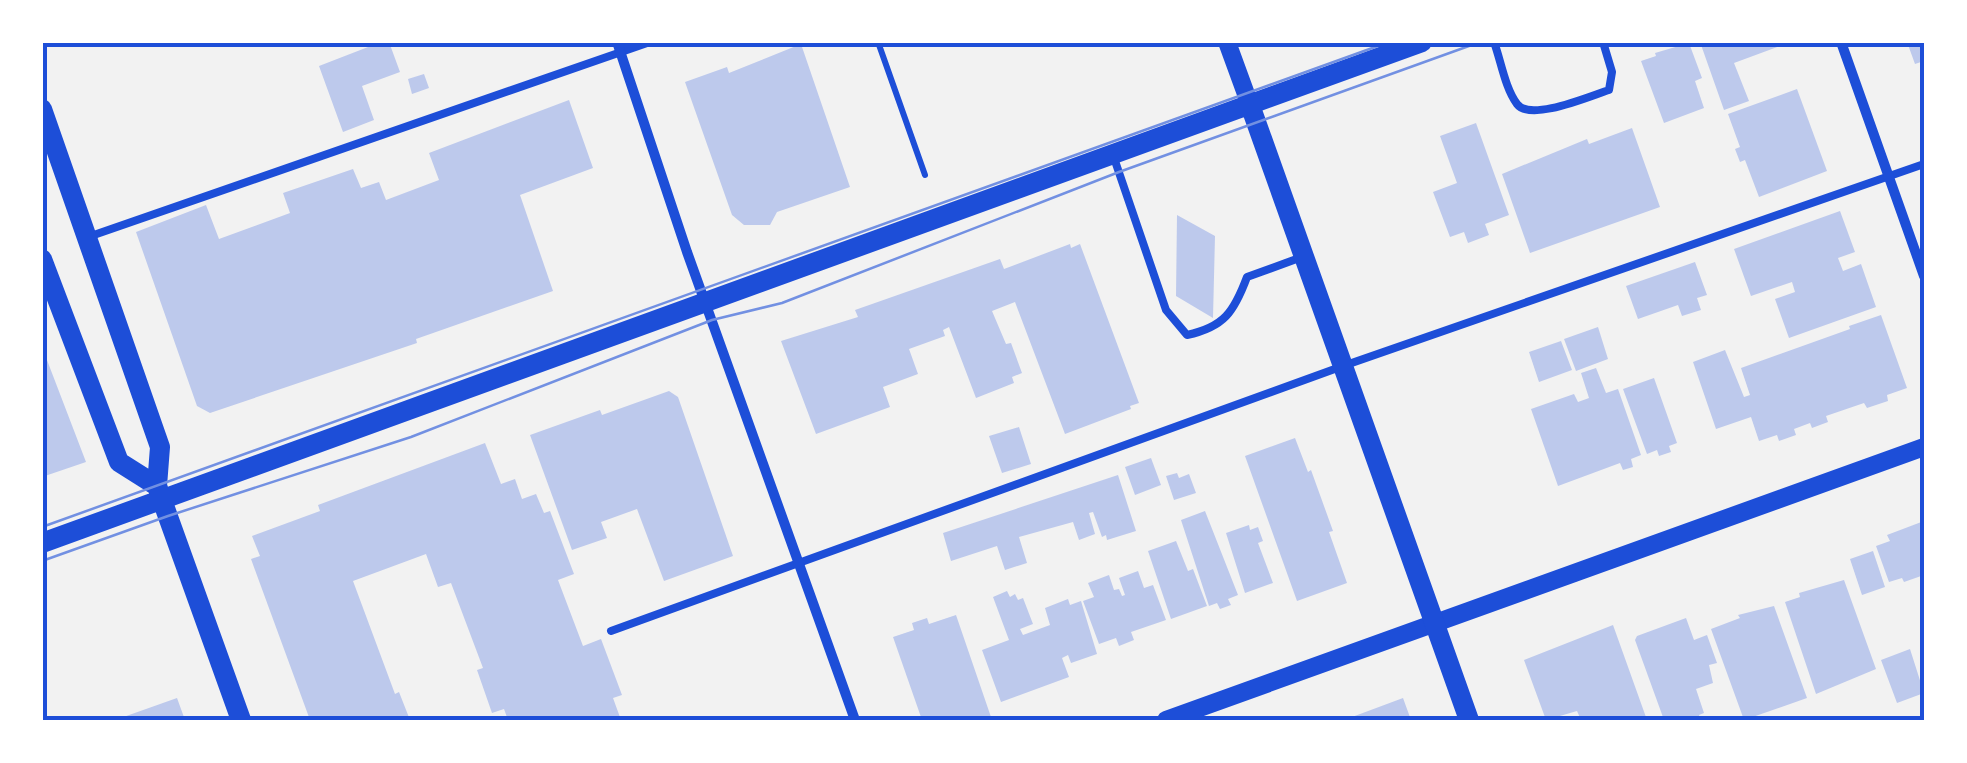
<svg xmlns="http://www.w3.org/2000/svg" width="1967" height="763" viewBox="0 0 1967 763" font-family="'Asap Condensed',sans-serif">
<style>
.building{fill:#bdc9ec}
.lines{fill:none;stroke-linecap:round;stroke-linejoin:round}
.path{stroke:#1d4ed8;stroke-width:6}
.service{stroke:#1d4ed8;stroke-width:8}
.minor{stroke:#1d4ed8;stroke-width:10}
.tertiary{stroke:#1d4ed8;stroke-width:18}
.secondary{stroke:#1d4ed8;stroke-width:20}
.tram{stroke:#7290e2;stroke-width:2.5}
.neatline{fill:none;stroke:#1d4ed8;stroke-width:4}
</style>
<rect width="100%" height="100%" fill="#f2f2f2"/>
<!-- building -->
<path class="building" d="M381,42H389L400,72L362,86L374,120L343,132L319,66Z
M1700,42H1778L1780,46L1734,63L1749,101L1724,110Z
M1907,42H1924V61L1915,64Z
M1689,43L1702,78L1695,81L1704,108L1664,123L1641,61L1656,56L1655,53Z
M801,44L850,187L777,212L770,225H744L732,215L685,82L727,67L729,73Z
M424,74L429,88L412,94L408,79Z
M1797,89L1827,171L1759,197L1745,160L1740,162L1735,149L1740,147L1728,114Z
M569,100L593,168L520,195L553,291L416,339L417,343L210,413L197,406L136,232L206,205L219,239L290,213L283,193L353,169L361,188L379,182L386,200L439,180L429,153Z
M1476,123L1509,215L1485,224L1489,235L1468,243L1464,232L1450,237L1433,192L1457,183L1440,136Z
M1632,128L1660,207L1530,253L1502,174L1587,139L1589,144Z
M1840,211L1855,252L1838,258L1843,271L1861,264L1876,307L1789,338L1775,299L1795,292L1792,282L1751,296L1734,249Z
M1177,215L1215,236L1213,318L1176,296Z
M1070,244L1071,248L1080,244L1139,403L1130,406L1131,409L1065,434L1015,302L992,311L1006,344L1011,343L1022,373L1012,377L1014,383L976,398L949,327L943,330L945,336L909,349L918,374L883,387L890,407L816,434L781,341L858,317L855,310L1000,259L1004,269Z
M1695,262L1707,295L1697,298L1701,310L1682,316L1678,305L1638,319L1626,286Z
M1881,315L1907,388L1887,395L1888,401L1867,408L1864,403L1826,416L1828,422L1812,428L1810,423L1794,429L1796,435L1779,441L1777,435L1759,441L1751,417L1716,429L1693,362L1725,350L1744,397L1750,395L1741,368L1850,329L1849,326Z
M1598,327L1608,359L1576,371L1564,339Z
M1561,341L1572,370L1539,382L1529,352Z
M42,347L86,462L42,477Z
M1596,368L1606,393L1618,389L1641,455L1631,459L1633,467L1623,470L1620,463L1558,486L1531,409L1574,394L1578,402L1589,398L1581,373Z
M1654,378L1677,443L1669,446L1671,452L1659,456L1657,450L1647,454L1623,389Z
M669,391L678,397L733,556L664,581L637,509L601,522L607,538L572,550L530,435L600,410L602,415Z
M1019,427L1031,464L1002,473L989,436Z
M1295,438L1308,472L1311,470L1333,531L1329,532L1347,583L1297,601L1245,456Z
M485,443L501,484L515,479L522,499L536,494L544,513L550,511L574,574L558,580L583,646L601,639L622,695L613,698L621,720H508L504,709L492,713L477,670L483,668L451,583L438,587L426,554L353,581L395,694L399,692L410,720H310L251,559L260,556L252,536L320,511L318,505Z
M1151,458L1161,485L1135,495L1125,467Z
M1177,473L1179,478L1189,474L1196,493L1174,500L1166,476Z
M1118,475L1136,531L1107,540L1106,535L1102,537L1093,512L1089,513L1095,534L1079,540L1073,522L1019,537L1027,563L1005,570L997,546L951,561L943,533Z
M1205,511L1238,595L1228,599L1231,605L1220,609L1217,603L1209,606L1181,520Z
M1924,521V575L1904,582L1902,578L1889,582L1876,546L1890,541L1887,535Z
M1249,525L1250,530L1258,527L1263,541L1258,543L1273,583L1245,593L1226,533Z
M1176,541L1188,571L1193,569L1207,606L1171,619L1148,551Z
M1873,551L1885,587L1862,595L1850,559Z
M1138,571L1144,588L1153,585L1166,620L1131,632L1134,640L1119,646L1116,638L1099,644L1083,601L1094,597L1088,583L1109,575L1114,590L1119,589L1122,596L1125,595L1119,578Z
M1844,580L1876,669L1816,694L1785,602L1800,597L1799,593Z
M1007,591L1010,597L1015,594L1018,600L1023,598L1033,624L1020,629L1023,635L1050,625L1045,608L1068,599L1070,605L1081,601L1097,654L1071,663L1068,655L1062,658L1069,677L1001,702L982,650L1009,640L993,597Z
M1774,606L1807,698L1744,720L1711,629L1740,618L1738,615Z
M956,615L992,720H922L893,637L914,630L912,623L927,618L929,624Z
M1686,618L1694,640L1707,635L1717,663L1709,665L1713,683L1696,689L1704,713L1699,715L1700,718L1664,720L1635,640L1637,636Z
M1613,625L1647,720H1581L1577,711L1546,720L1524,660Z
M1910,649L1924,693L1897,703L1881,660Z
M177,698L185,720H115Z
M1403,698L1411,720H1344Z"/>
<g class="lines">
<!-- path -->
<path class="path" d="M878,42L925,175"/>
<!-- service -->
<path class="service" d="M1494,42C1501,61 1505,88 1517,104C1530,122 1590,96 1609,90L1612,72L1603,42
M1113,155L1166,310L1187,335C1224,327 1234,312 1247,277L1302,257
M88,237L650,42
M611,631L1343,366L1924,164"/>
<!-- minor -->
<path class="minor" d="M617,42L687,252L855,720
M1841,42L1924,276"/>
<!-- tertiary -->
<path class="tertiary" d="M1227,42L1250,105
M1166,720L1924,447"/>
<!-- secondary -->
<path class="secondary" d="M1250,105L1469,720
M42,109L160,447L157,486L241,720
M42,259L119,462L157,486
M42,543L1422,42"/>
<!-- tram -->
<path class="tram" d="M42,527L1389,42
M42,561L168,516L411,437L712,320L782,303L1119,172L1480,42"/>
</g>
<!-- border -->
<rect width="1967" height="763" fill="none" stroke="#ffffff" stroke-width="90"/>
<rect x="45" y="45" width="1877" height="673" class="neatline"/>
</svg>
